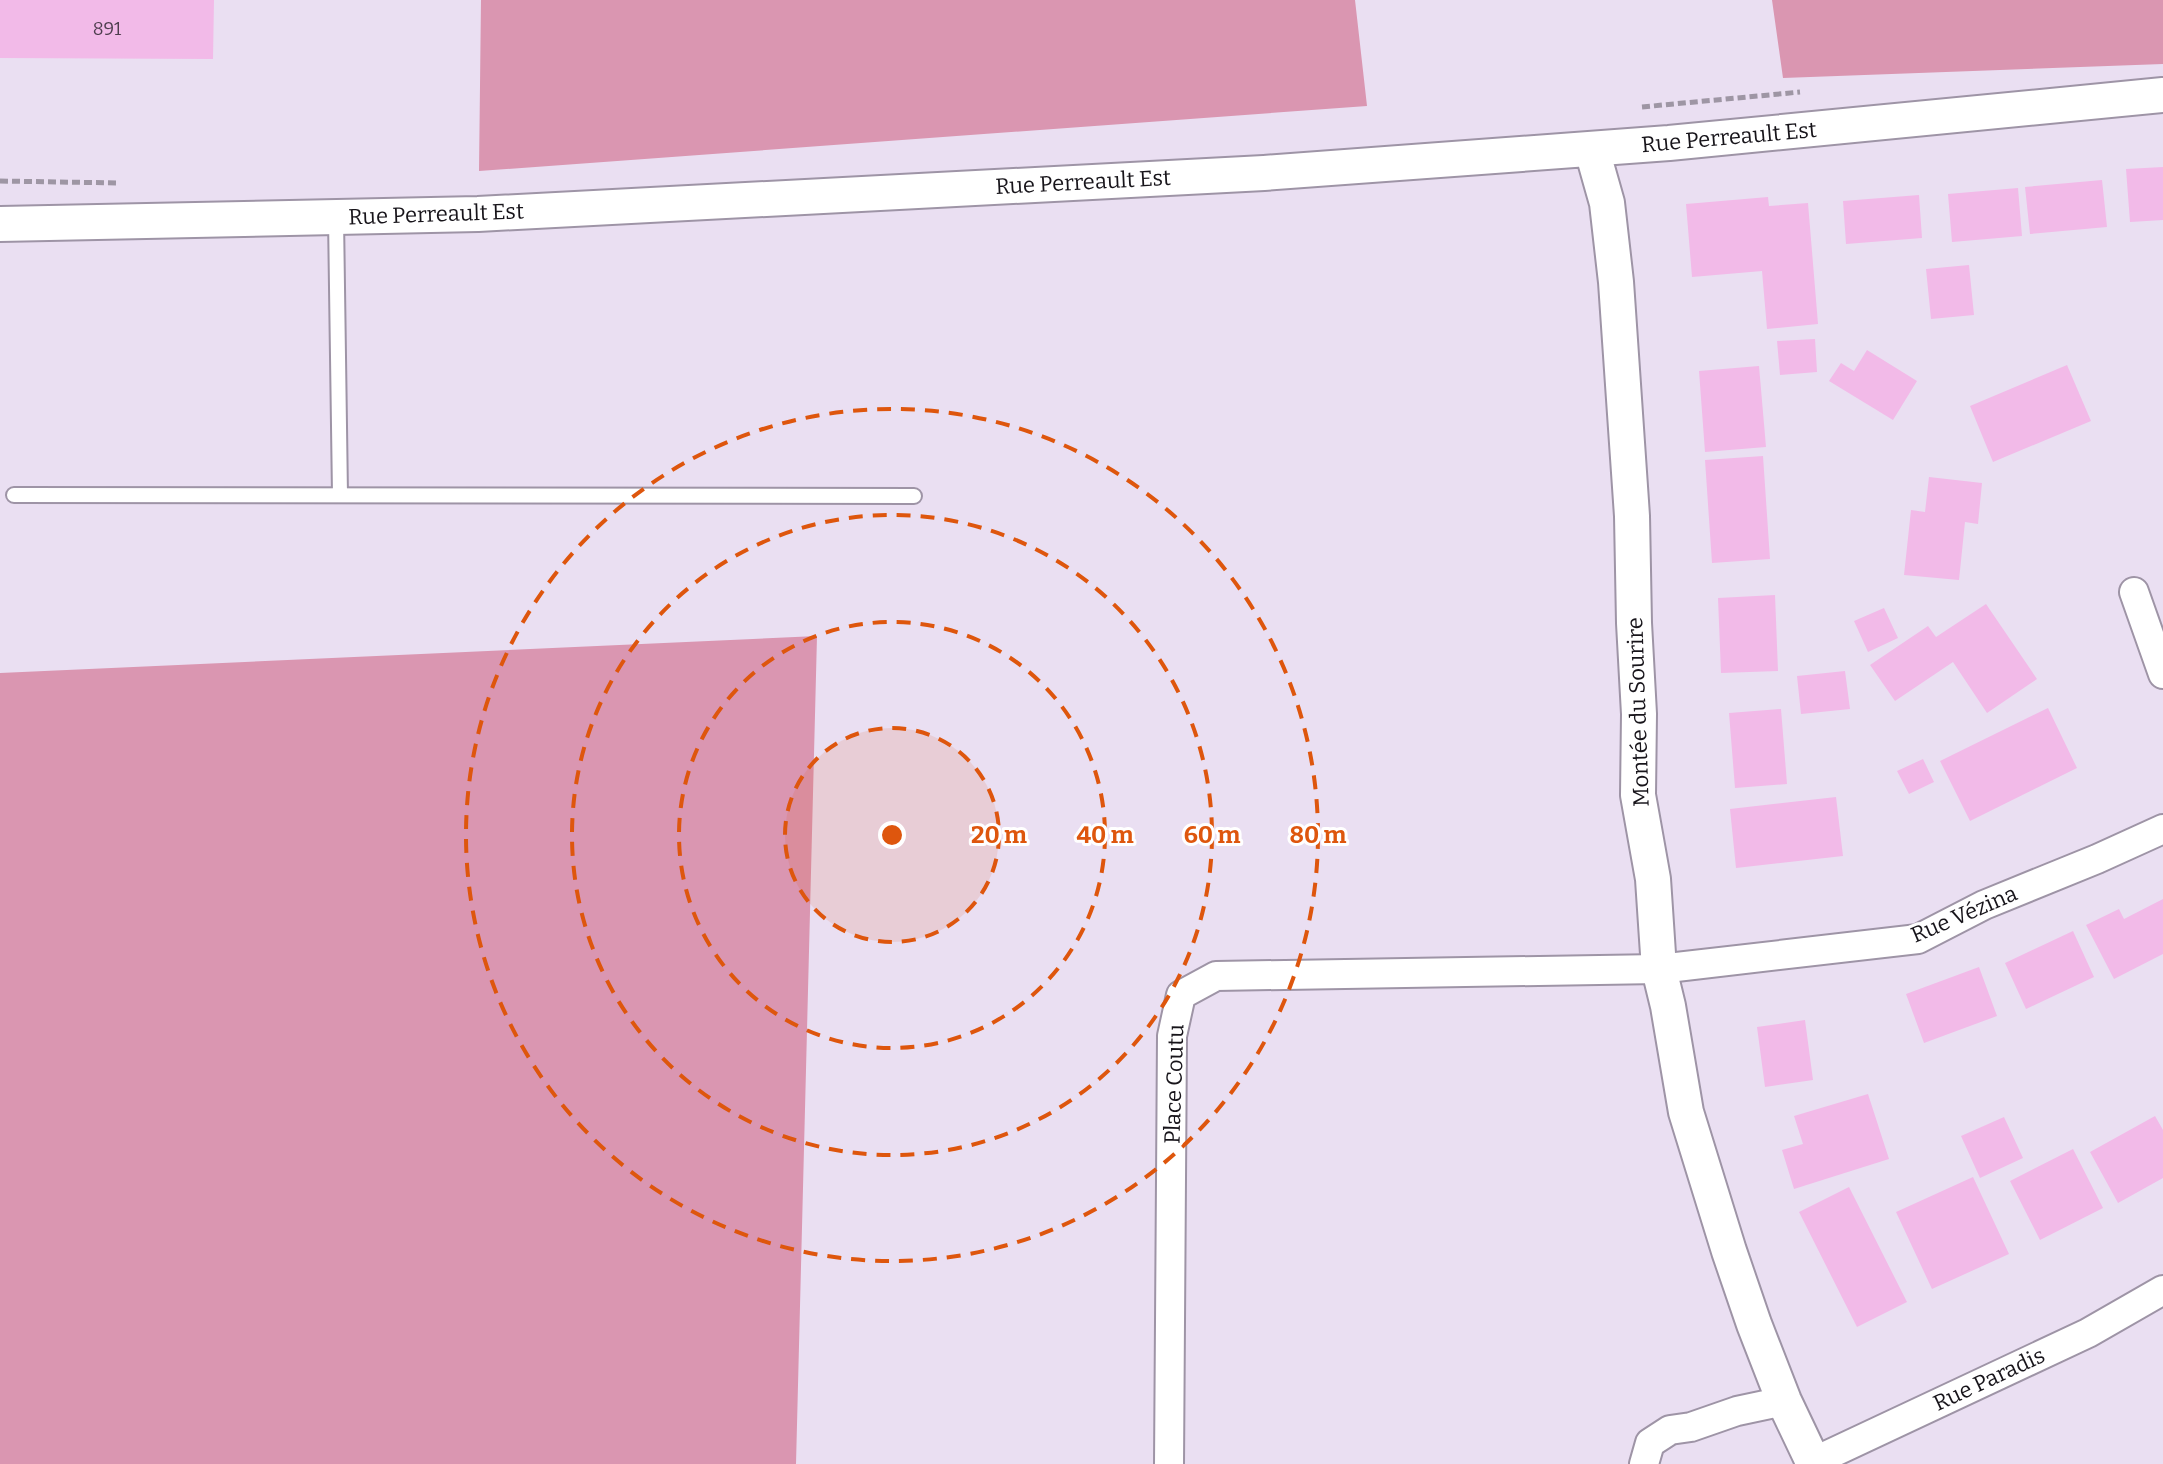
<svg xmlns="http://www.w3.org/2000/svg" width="2163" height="1464" viewBox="0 0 2163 1464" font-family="Bitter,serif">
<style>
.forest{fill:#da96b1}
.building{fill:#f2bae8}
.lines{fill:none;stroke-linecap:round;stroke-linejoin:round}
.service-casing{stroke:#9e94a6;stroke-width:18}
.minor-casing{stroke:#9e94a6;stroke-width:32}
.tertiary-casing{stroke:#9e94a6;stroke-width:38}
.path{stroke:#9e96a4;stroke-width:5;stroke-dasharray:8 4;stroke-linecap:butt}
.service{stroke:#fff;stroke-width:14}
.minor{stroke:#fff;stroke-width:28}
.tertiary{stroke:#fff;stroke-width:34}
.ring{fill:none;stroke:#de560d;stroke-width:4;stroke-dasharray:14 10}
.labels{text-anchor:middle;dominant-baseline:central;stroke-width:6;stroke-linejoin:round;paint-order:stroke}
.number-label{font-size:18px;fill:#4e3e4e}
.street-label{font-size:22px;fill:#17141a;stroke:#fff}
.centre{fill:#de560d;stroke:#fff;stroke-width:4}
.ring-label{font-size:24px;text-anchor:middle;font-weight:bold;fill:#de560d;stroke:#fff;stroke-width:6;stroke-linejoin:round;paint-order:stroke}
</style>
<rect width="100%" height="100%" fill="#eadff2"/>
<!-- forest -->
<path class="forest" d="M481,0H1355L1367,106L479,171Z
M1772,0H2163V64L1783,78Z
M817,636L796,1464H0V673Z"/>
<!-- building -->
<path class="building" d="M0,0H214L213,59L0,58Z
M2163,167V220L2130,222L2126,169Z
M2102,180L2107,227L2030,234L2025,187Z
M2018,188L2022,236L1952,242L1948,194Z
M1919,195L1922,238L1846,244L1843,201Z
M1768,197L1769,206L1808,203L1818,324L1767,329L1762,271L1692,277L1686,204Z
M1969,265L1974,315L1931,319L1926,269Z
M1815,339L1817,372L1780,375L1777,341Z
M1867,350L1917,381L1893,420L1829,381L1841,363L1854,371Z
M2067,365L2091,421L1993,462L1970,406Z
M1759,366L1766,447L1705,452L1699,371Z
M1763,456L1770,559L1712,563L1705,460Z
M1929,477L1982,483L1978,524L1965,522L1959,580L1904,575L1911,510L1925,512Z
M1775,595L1778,671L1721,673L1718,598Z
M1986,604L2037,679L1987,713L1953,662L1895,701L1870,665L1928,626L1936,637Z
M1884,608L1898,638L1868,652L1854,621Z
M1845,671L1850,709L1801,714L1797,676Z
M2048,708L2077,768L1970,821L1940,761Z
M1781,709L1787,784L1735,788L1729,713Z
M1923,759L1934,782L1909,794L1897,771Z
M1836,797L1843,856L1736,868L1730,809Z
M2163,899V954L2114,979L2086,925L2119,909L2124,919Z
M2073,931L2094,977L2026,1009L2005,963Z
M1979,967L1997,1016L1924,1043L1906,994Z
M1805,1020L1813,1080L1765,1087L1757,1027Z
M1868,1094L1889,1159L1794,1189L1782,1150L1803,1144L1794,1116Z
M2155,1116L2163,1130V1178L2118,1203L2090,1152Z
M2004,1117L2023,1158L1980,1178L1961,1136Z
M2073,1149L2103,1208L2040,1240L2010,1181Z
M1973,1177L2009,1254L1932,1289L1896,1212Z
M1849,1187L1907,1302L1857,1327L1799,1212Z"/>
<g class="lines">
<!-- service casing -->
<g class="service-casing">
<path id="service" d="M336,218L340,495
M14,495L914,496"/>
</g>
<!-- minor casing -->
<g class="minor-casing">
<path id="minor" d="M2134,592L2163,674
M1813,1462L2088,1333L2163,1290
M1169,1464L1172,1036L1181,995L1216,976L1659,969L1918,939L1984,905L2097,859L2163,829
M1644,1464L1650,1443L1670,1430L1691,1427L1737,1411L1784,1401"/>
</g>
<!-- tertiary casing -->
<g class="tertiary-casing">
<path id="tertiary" d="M1592,150L1607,203L1616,282L1632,516L1634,623L1639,714L1638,795L1653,879L1659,969L1668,1006L1686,1112L1729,1251L1754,1324L1784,1401L1814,1464
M0,224L478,214L1264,173L1669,143L2163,95"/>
</g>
<!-- path -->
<path class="path" d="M1642,107L1800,92
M0,181L119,183"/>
<!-- service -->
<use href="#service" class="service"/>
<!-- minor -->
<use href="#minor" class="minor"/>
<!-- tertiary -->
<use href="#tertiary" class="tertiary"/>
</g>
<!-- distance rings -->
<circle cx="892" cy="835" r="107" fill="#de560d" fill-opacity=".12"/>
<g class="ring">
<circle cx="892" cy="835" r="107"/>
<circle cx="892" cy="835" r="213"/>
<circle cx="892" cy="835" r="320"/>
<circle cx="892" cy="835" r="426"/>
</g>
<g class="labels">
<!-- number labels -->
<g class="number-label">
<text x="107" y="29">891</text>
</g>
<!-- street labels -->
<g class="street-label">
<text transform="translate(1729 137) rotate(-5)">Rue Perreault Est</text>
<text transform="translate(1083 182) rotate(-3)">Rue Perreault Est</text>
<text transform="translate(436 214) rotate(-2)">Rue Perreault Est</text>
<text transform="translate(1638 712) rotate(-92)">Montée du Sourire</text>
<text transform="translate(1964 914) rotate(-23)">Rue Vézina</text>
<text transform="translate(1174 1084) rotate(-88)">Place Coutu</text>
<text transform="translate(1989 1379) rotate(-25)">Rue Paradis</text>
</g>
</g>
<circle cx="892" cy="835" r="12" class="centre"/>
<g class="ring-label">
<text x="999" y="843">20 m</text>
<text x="1105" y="843">40 m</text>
<text x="1212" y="843">60 m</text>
<text x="1318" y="843">80 m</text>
</g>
</svg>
